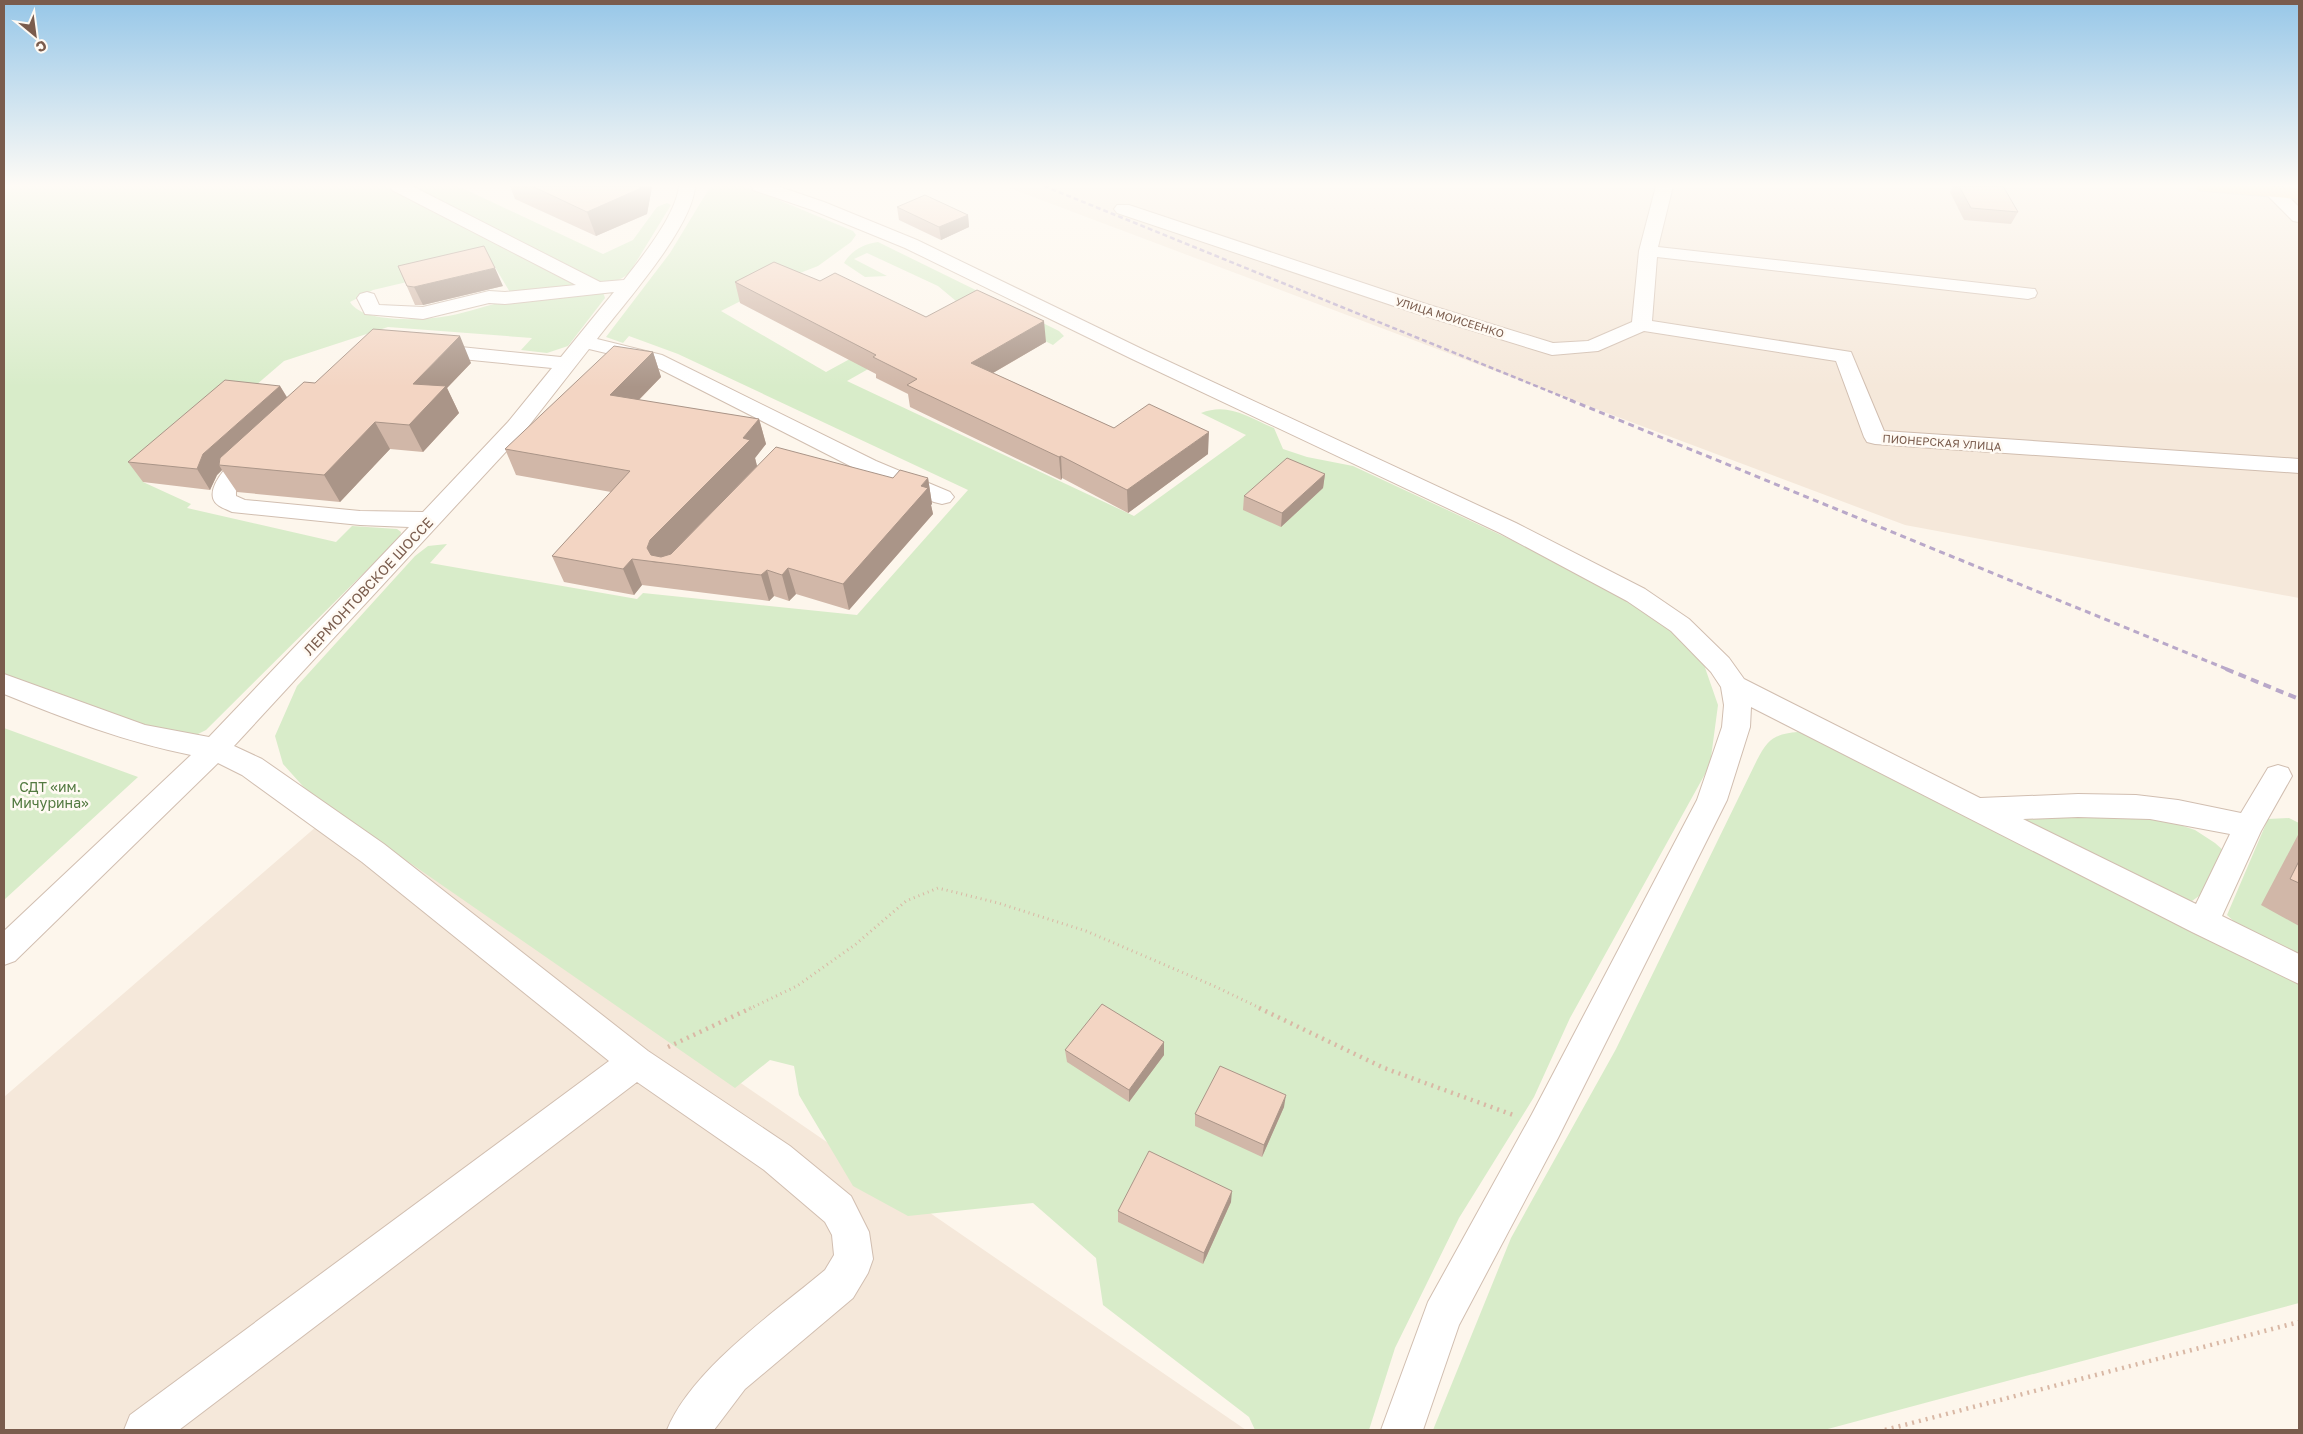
<svg xmlns="http://www.w3.org/2000/svg" width="2303" height="1434" viewBox="0 0 2303 1434" font-family="'Golos Text',sans-serif">
<style>
.residential{fill:#f5e8da}
.green{fill:#d8ecc9}
.lines{fill:none;stroke-linecap:round;stroke-linejoin:round}
.minor-casing{stroke:#d1beb0;stroke-width:2}
.major-casing{stroke:#dad1cd;stroke-width:2}
.path-far1{stroke:#d9b8a5;stroke-width:3;stroke-dasharray:1 4;stroke-linecap:butt}
.path{stroke:#d9b8a5;stroke-width:4.5;stroke-dasharray:2 5;stroke-linecap:butt}
.minor{fill:#fff;fill-rule:evenodd}
.major{fill:#fbd9a5;fill-rule:evenodd}
.rail-far2{stroke:#b9a8c9;stroke-width:2.5;stroke-dasharray:5 3;stroke-linecap:butt}
.rail-far1{stroke:#b9a8c9;stroke-width:3;stroke-dasharray:6 4.5;stroke-linecap:butt}
.rail{stroke:#b9a8c9;stroke-width:4;stroke-dasharray:8 5.5;stroke-linecap:butt}
.wall{fill:#d1b7a8}
.shaded-wall{fill:#aa9588}
.building{fill:#f3d5c3;stroke:#aa9588}
.labels{text-anchor:middle;dominant-baseline:central;stroke-width:5;stroke-linejoin:round;paint-order:stroke}
.far-street-label{font-size:11px;fill:#7a5c4d;stroke:#fffaf3}
.street-label{font-size:14px;fill:#7a5c4d;stroke:#fffaf3}
.park-label{font-size:14px;fill:#537a41;stroke:#fffaf3}
</style>
<rect width="100%" height="100%" fill="#fdf6ec"/>
<!-- residential -->
<path class="residential" d="M1004,186H2299V598L1905,525Z
M339,807L1246,1430H4V1097Z"/>
<!-- green -->
<path class="green" d="M4,186H388L575,283L571,289L511,294L492,262L373,290L350,302C363,324 424,320 448,316C469,312 490,304 511,300C541,294 573,295 603,292L605,298L568,346L547,353L521,350L532,338L388,327L284,361L143,482L191,504L187,508L336,542L352,526L397,529L401,532L400,537L206,730L196,735L123,725L4,676Z
M407,186H458L603,254L633,240L657,207L667,203L671,205L630,272C619,283 609,282 594,281Z
M712,186H745L853,231L856,235L851,242L818,266L782,280L721,311L826,372L956,301L938,286L867,253L854,259L887,276L865,277L844,263C851,251 863,244 878,242L1059,331L1064,336L1053,345L978,307L847,381L1134,516L1246,435L1201,413C1228,402 1248,417 1274,428L1283,449L1307,457L1353,466L1546,556L1618,593L1670,629L1702,659L1718,705L1710,765L1570,1018L1534,1097L1459,1218L1395,1348L1369,1430H1255L1249,1417L1103,1305L1096,1258L1033,1203L908,1216L853,1186L799,1095L794,1066L770,1060L735,1088L309,793L283,764L275,736L297,686L415,556L428,546L447,544L430,563L637,599L643,593L857,615L968,490L678,354L629,336L623,343L606,337L670,253L707,192Z
M4,728L138,777L4,900Z
M1798,732L1814,737L2299,980V1303L1824,1430H1433L1511,1238L1616,1049L1757,760C1768,739 1774,734 1798,732Z
M2007,816L2156,817L2195,830L2215,843L2224,851L2206,891L2192,901L2168,895Z
M2289,818L2299,823V957C2274,945 2247,935 2227,915L2268,819Z"/>
<g class="lines">
<!-- minor casing -->
<g class="minor-casing">
<path id="minor" d="M390,186H412L600,282L624,280C642,257 676,215 679,186H695C693,227 623,305 597,339L662,355L876,461L950,492L954,497L950,502L942,504L934,502L860,471L648,363L589,349L524,432L234,746L262,759L384,844L648,1051L790,1146L851,1196L869,1232L873,1259L868,1273L853,1298L745,1389L714,1430H667C692,1369 775,1312 825,1270L834,1255L832,1235L825,1222L764,1170L637,1082L179,1430H124L130,1415L609,1061L362,862L242,775L218,763L15,961L4,965V931L191,755C123,741 68,720 4,694V674L145,725L209,737L409,527L360,525L232,512C226,509 215,506 213,498C209,482 235,456 248,449C254,447 258,448 264,449L267,454C257,469 235,475 236,496L245,500L360,511L423,512L508,422L552,368L431,356L424,354L421,350L424,346L431,344L561,357L614,292L505,304L489,303L423,319L365,314L357,298L360,294L367,292L374,294L379,305L423,307L489,291L505,292L576,285L392,190Z
M751,186H777L824,202L917,240L1144,350L1516,523L1645,589L1689,619L1729,658L1744,679L1980,798L2078,794L2136,795L2178,800L2241,813L2268,768L2278,765L2288,768L2292,776L2261,831L2222,916L2299,954V984L2192,932L1751,707L1750,727L1727,800L1558,1138L1459,1325L1423,1430H1381L1428,1302L1532,1114L1697,800L1722,727L1724,705L1721,687L1711,672L1671,631L1627,601L1500,533L1130,358L905,248L812,210L753,190ZM2078,817L2150,819L2230,834L2196,904L2023,819Z
M1656,186H1673L1658,247L2035,289L2037,293L2035,297L2028,299L1657,257L1652,321L1851,352L1884,431L2299,459V473L1875,444L1867,442L1864,437L1836,361L1644,331L1598,351L1552,355L1412,312L1117,213L1114,209L1117,205H1129L1426,304L1553,343L1588,341L1632,322L1639,251Z
M2274,187L2280,188L2299,207V222L2293,221L2268,196L2266,192L2268,188Z"/>
</g>
<!-- major casing -->
<g class="major-casing">
<path id="major" d="M2196,186H2269L2299,189V199L2204,191L2198,190Z"/>
</g>
<!-- path-far1 -->
<path class="path-far1" d="M749,1009L797,986L856,944L906,901L938,888L998,903L1086,931L1214,986L1262,1009"/>
<!-- path -->
<path class="path" d="M1259,1008L1384,1068L1516,1116
M668,1047L751,1008
M1885,1430L2299,1322"/>
<!-- minor -->
<use href="#minor" class="minor"/>
<!-- major -->
<use href="#major" class="major"/>
<!-- rail-far2 -->
<path class="rail-far2" d="M1044,186L1573,401"/>
<!-- rail-far1 -->
<path class="rail-far1" d="M1570,400L2229,670"/>
<!-- rail -->
<path class="rail" d="M2226,669L2299,699"/>
</g>
<!-- wall -->
<path class="wall" d="M510,186H652L647,214L596,236L515,199Z
M1953,186H2003L2018,212L2011,224L1964,220L1950,192Z
M897,207L968,215L969,227L941,240L899,220Z
M398,266L503,286L423,305H415Z
M820,281L926,317L1046,342L993,373L1114,428L1208,454L1128,513L1062,478L1061,480L910,407L908,394L876,378V374L740,303L735,282Z
M653,352L661,377L639,400L759,419L766,444L755,458L757,466L893,478H928L932,504L931,505L933,514L849,610L796,594L789,601L774,596L769,601L642,585L634,595L564,582L552,556L611,492L516,475L505,449Z
M471,363L447,388L459,413L423,452L390,449L340,502L237,492L222,470L217,475L210,490L143,482L128,462L280,386L287,397Z
M1325,474L1323,488L1281,527L1243,510L1244,496Z
M2299,833V926L2261,905Z
M1164,1042V1055L1129,1102L1067,1062L1065,1050Z
M1284,1107L1262,1157L1195,1126V1114Z
M1231,1202L1203,1264L1118,1222V1211Z"/>
<!-- shaded-wall -->
<path class="shaded-wall" d="M640,186L652,187L647,214L596,236L587,212Z
M968,215L969,227L941,240L939,227Z
M495,268L503,286L423,305L414,287Z
M1044,321L1046,342L974,384L971,363Z
M460,336L471,363L447,388L459,413L423,452L409,425L413,384Z
M653,352L661,377L619,420L610,395Z
M280,386L292,406L219,465L222,470L217,475L210,490L197,469L203,454Z
M759,419L766,444L755,458L757,466L662,563L652,562L647,548L650,540L743,438Z
M375,422L390,449L340,502L324,475Z
M1209,432L1208,454L1128,513L1127,490Z
M1061,456L1062,478L1061,480L1059,457Z
M1325,474L1323,488L1281,527L1282,513Z
M928,478L932,504L931,505L933,514L849,610L843,584Z
M632,559L642,585L634,595L623,569Z
M788,568L796,594L789,601L782,575Z
M767,570L774,596L769,601L761,575Z
M1164,1042V1055L1129,1102V1090Z
M1286,1095L1284,1107L1262,1157L1264,1145Z
M1232,1191L1231,1202L1203,1264L1204,1253Z"/>
<!-- building -->
<path class="building" d="M532,186H640L639,189L587,212Z
M1959,186H2003L2018,212L1971,208Z
M925,195L968,215L939,227L897,207Z
M484,246L495,268L414,287L407,286L398,266Z
M774,262L820,281L835,273L926,317L977,290L1044,321L971,363L1114,428L1149,404L1209,432L1127,490L1061,456L1059,457L907,385L917,379L873,357L876,355L735,282Z
M373,329L460,336L413,384L446,386L409,425L375,422L324,475L219,465L220,458L304,382L315,383Z
M614,346L653,352L610,395L759,419L743,438L750,440L650,540L647,548L651,555L661,557L671,554L776,447L893,478L900,470L928,478L921,486L928,488L843,584L788,568L782,575L767,570L761,575L632,559L623,569L552,556L630,471L505,449Z
M225,380L280,386L203,454L197,469L128,462Z
M1287,458L1325,474L1282,513L1244,496Z
M2299,861V883L2290,879Z
M1102,1004L1164,1042L1129,1090L1065,1050Z
M1220,1066L1286,1095L1264,1145L1195,1114Z
M1149,1151L1232,1191L1204,1253L1118,1211Z"/>
<!-- sky -->
<linearGradient id="sky" x2="0" y2="1"><stop stop-color="#97c7e8"/><stop offset="0.48" stop-color="#fefbf6"/><stop offset="1" stop-color="#fefbf6" stop-opacity="0"/></linearGradient>
<rect width="2303" height="387" fill="url(#sky)"/>
<g class="labels">
<!-- far-street labels -->
<g class="far-street-label">
<text transform="translate(1450 317) rotate(17)">УЛИЦА МОИСЕЕНКО</text>
<text transform="translate(1942 442) rotate(4)">ПИОНЕРСКАЯ УЛИЦА</text>
</g>
<!-- street labels -->
<g class="street-label">
<text transform="translate(368 586) rotate(-47)">ЛЕРМОНТОВСКОЕ ШОССЕ</text>
</g>
<!-- park labels -->
<g class="park-label">
<text x="50" y="786">СДТ «им.<tspan x="50" dy="16">Мичурина»</tspan></text>
</g>
</g>
<!-- border -->
<rect width="2303" height="1434" fill="none" stroke="#7a5c4d" stroke-width="10"/>
<!-- north arrow -->
<g transform="translate(35 35) rotate(151)" stroke="#fffaf3" stroke-width="4" paint-order="stroke">
<path d="M0-4L9 19L0 12L-9 19Z" fill="#7a5c4d"/>
<text y="-8" font-size="14" font-weight="bold" text-anchor="middle" fill="#7a5c4d">С</text>
</g>
</svg>
